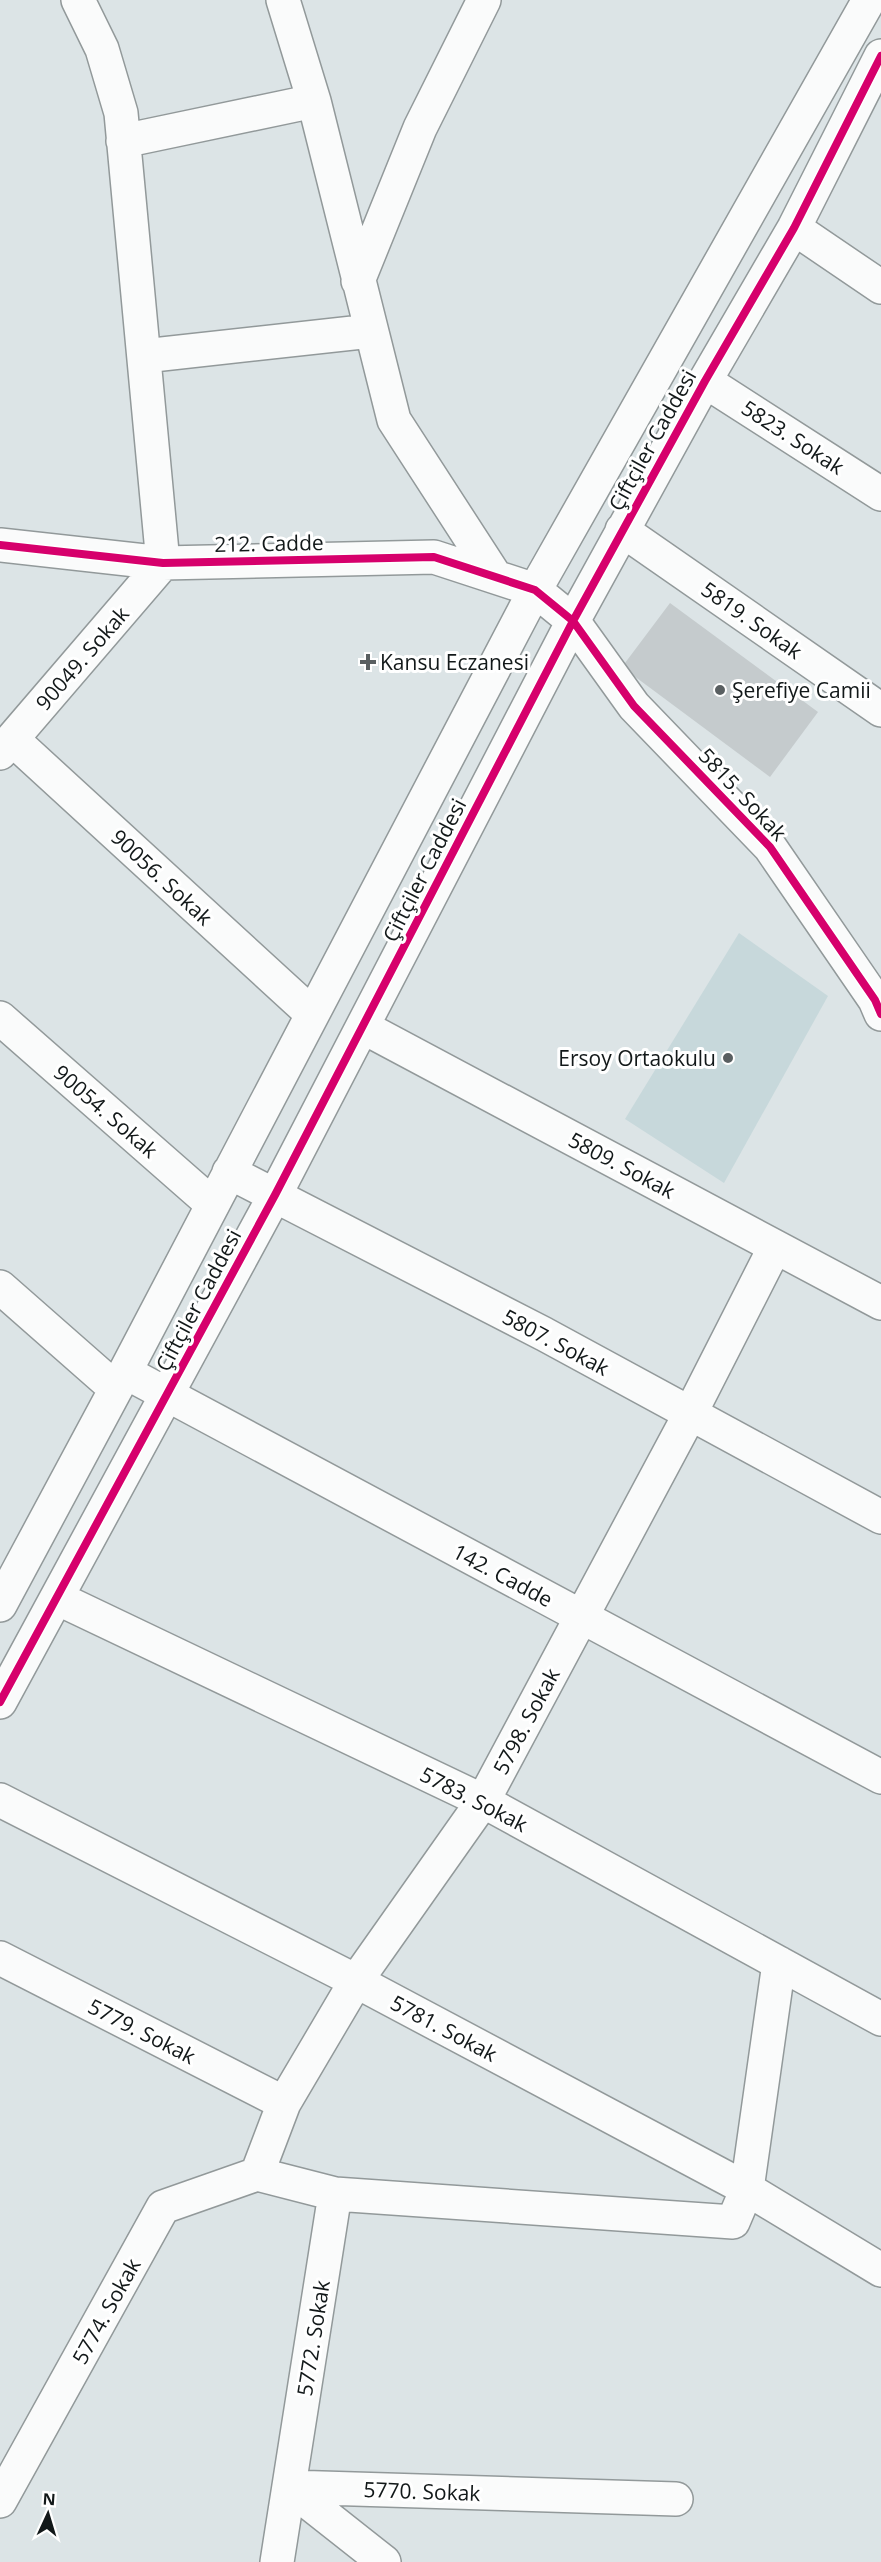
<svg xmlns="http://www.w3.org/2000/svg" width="881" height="2562" viewBox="0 0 881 2562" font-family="'Open Sans',sans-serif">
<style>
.built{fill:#c7d8db}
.building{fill:#c5cbcd}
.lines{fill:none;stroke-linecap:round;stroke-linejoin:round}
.minor-casing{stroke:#92999a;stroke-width:36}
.minor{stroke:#fafbfb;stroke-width:33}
.cycleway-casing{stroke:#fff;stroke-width:11}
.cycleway{stroke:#d6006c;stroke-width:8}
.poi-dot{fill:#595f61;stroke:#fff;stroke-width:2}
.labels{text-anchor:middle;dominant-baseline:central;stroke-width:6;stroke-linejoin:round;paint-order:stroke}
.street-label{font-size:21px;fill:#121819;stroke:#fff}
.poi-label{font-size:21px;fill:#121819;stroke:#fff;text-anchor:start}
</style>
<rect width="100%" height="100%" fill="#dce4e6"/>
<!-- built -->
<path class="built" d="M739,933L828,996L724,1183L625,1119Z"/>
<!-- building -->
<path class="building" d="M670,603L818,712L770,777L622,667Z"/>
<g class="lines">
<!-- minor casing -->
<g class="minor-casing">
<path id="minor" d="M283,0L314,101L394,420L495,576
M123,141L314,101
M794,228L881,287
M358,281L420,128L484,0
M144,356L371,331
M705,381L881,494
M622,530L881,710
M0,545L163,563L434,557L535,590L573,621L634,706L770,847L875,1000L881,1014
M12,739L312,1014
M0,753L163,563L121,113L102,49L78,0
M0,1018L212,1204
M363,1027L881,1303
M229,1172L544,1334L881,1517
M0,1287L116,1389
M125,1372L881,1777
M57,1598L483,1801L881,2019
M0,1605L125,1372L535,590L869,0
M0,1702L275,1195L573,621L705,381L794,228L881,56
M0,1800L356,1981L747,2189L881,2270
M0,1958L284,2103
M257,2174L284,2103L356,1981L483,1801L690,1414L775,1247
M257,2174L335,2194L277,2562
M335,2194L733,2222L747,2189L779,1963
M289,2487L676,2499
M289,2487L384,2562
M0,2501L163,2207L257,2174"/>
</g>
<!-- minor -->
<use href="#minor" class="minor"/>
<!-- cycleway casing -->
<g class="cycleway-casing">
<path id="cycleway" d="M0,545L163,563L434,557L535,590L573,621L634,706L770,847L875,1000L881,1014
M0,1702L275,1195L573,621L705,381L794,228L881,56"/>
</g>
<!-- cycleway -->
<use href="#cycleway" class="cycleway"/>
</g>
<!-- markers -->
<g class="poi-dot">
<path d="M365 653h6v6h6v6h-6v6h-6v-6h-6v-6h6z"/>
<circle cx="720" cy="690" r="6"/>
<circle cx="728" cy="1058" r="6"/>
</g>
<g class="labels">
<!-- street labels -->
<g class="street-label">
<text transform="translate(793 437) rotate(33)">5823. Sokak</text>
<text transform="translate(652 440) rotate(-61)">Çiftçiler Caddesi</text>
<text transform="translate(269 543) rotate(-1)">212. Cadde</text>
<text transform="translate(752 620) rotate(35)">5819. Sokak</text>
<text transform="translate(82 658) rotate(-49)">90049. Sokak</text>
<text transform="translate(743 794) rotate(47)">5815. Sokak</text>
<text transform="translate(424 870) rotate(-63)">Çiftçiler Caddesi</text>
<text transform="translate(162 877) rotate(43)">90056. Sokak</text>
<text transform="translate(106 1111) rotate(41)">90054. Sokak</text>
<text transform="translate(622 1165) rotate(28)">5809. Sokak</text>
<text transform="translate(198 1300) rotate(-62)">Çiftçiler Caddesi</text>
<text transform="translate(556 1342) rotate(28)">5807. Sokak</text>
<text transform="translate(503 1575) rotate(28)">142. Cadde</text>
<text transform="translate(526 1721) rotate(-62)">5798. Sokak</text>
<text transform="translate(474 1799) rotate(27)">5783. Sokak</text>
<text transform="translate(444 2028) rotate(28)">5781. Sokak</text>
<text transform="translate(142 2031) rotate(27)">5779. Sokak</text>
<text transform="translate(106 2311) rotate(-61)">5774. Sokak</text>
<text transform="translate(313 2338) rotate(-81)">5772. Sokak</text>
<text transform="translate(422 2491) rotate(2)">5770. Sokak</text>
</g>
<!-- poi labels -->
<g class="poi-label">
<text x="380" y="662">Kansu Eczanesi</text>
<text x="732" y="690">Şerefiye Camii</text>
<text x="716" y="1058" text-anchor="end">Ersoy Ortaokulu</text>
</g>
</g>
<!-- north arrow -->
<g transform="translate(48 2514) rotate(4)" stroke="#ffffff" stroke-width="4.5" paint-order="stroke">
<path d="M0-4.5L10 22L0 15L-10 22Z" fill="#121819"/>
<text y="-9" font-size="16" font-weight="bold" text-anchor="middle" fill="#121819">N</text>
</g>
</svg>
